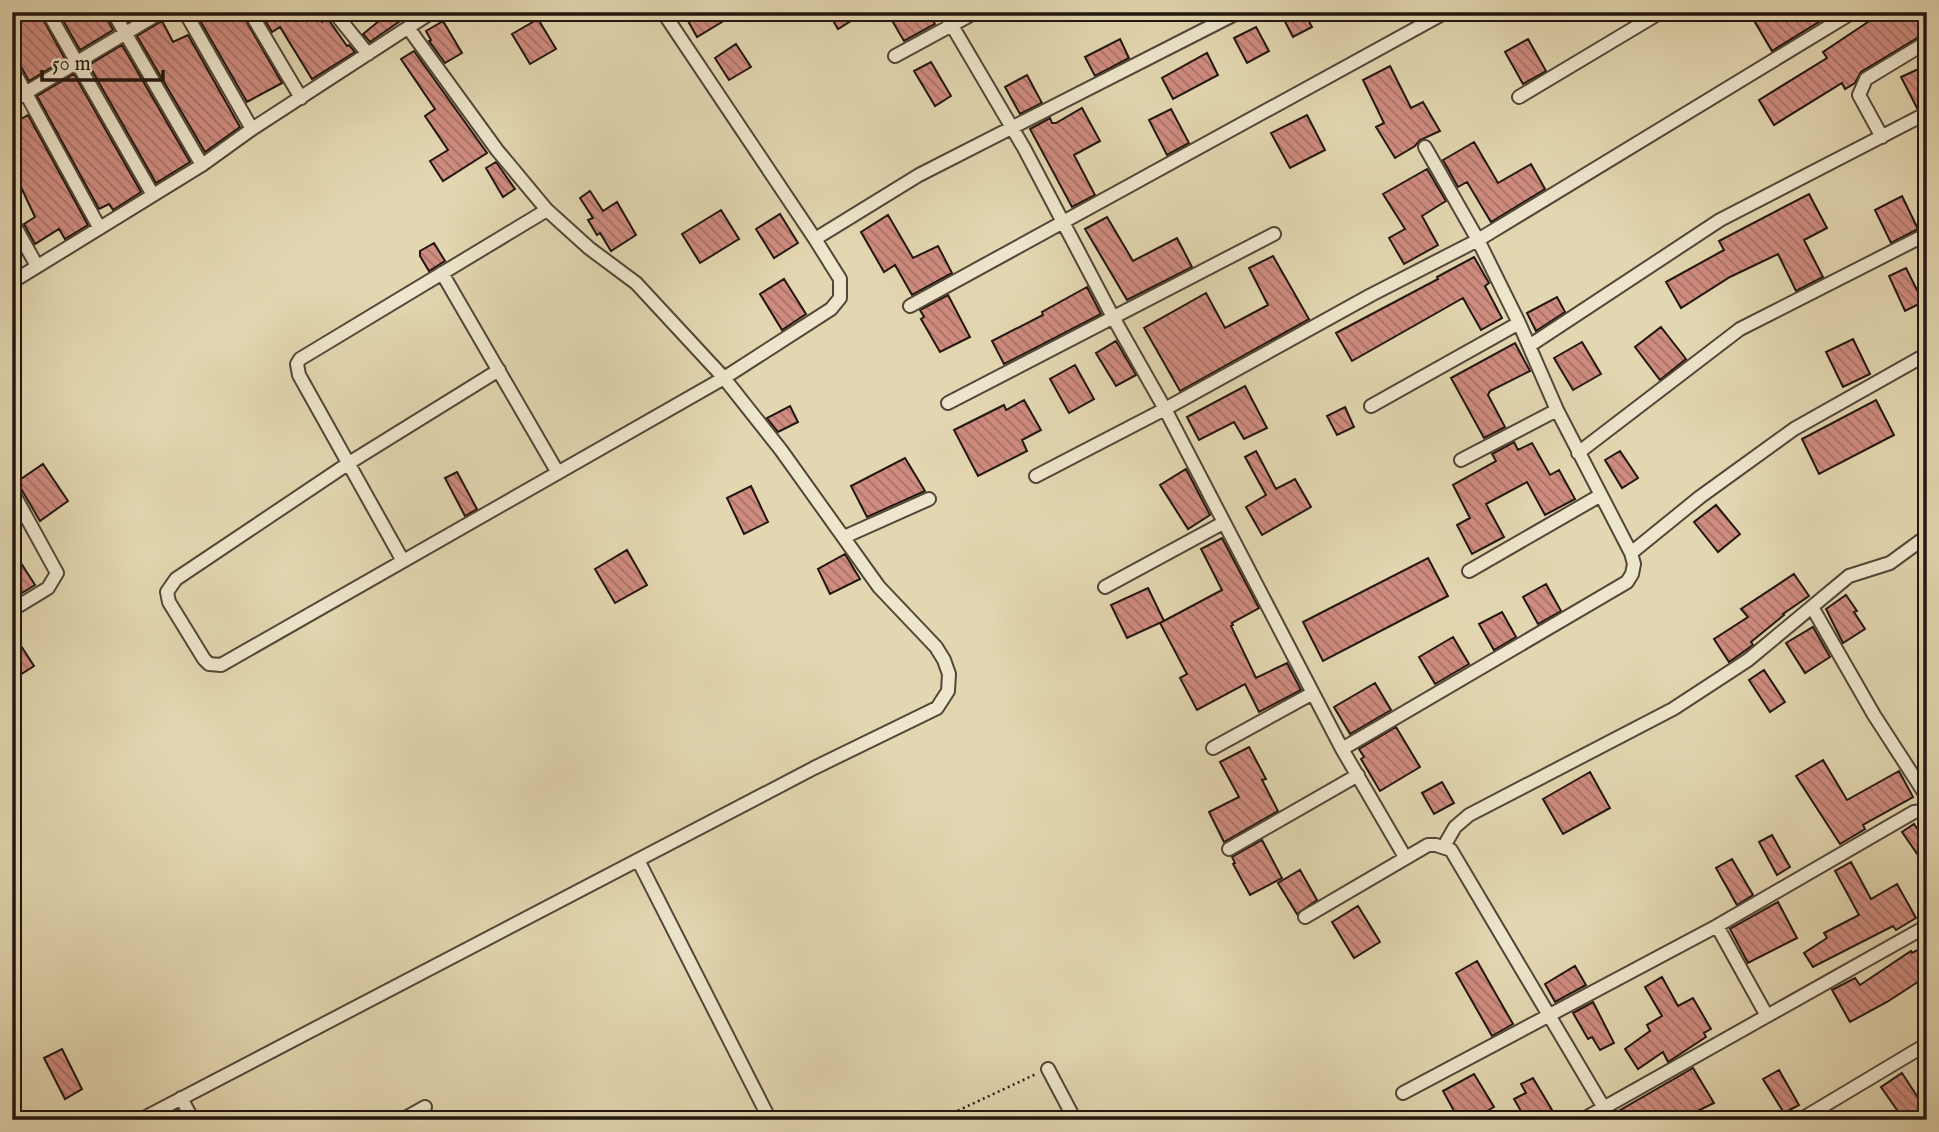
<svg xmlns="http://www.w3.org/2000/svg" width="1939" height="1132" viewBox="0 0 1939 1132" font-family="'IM FELL English',serif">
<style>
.building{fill:url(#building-back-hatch);stroke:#21160f;stroke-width:2}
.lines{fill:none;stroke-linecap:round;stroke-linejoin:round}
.minor-casing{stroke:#524638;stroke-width:16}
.path{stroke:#21160f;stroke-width:2.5;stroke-dasharray:2 3.5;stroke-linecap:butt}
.minor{stroke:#ede5cc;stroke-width:12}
</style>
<defs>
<pattern id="building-back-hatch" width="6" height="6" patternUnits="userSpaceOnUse" patternTransform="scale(1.75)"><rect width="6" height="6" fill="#cf8c80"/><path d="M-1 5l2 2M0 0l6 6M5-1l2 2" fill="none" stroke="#a87167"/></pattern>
</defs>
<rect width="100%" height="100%" fill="#e3d7b1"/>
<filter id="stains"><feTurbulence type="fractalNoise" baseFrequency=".00286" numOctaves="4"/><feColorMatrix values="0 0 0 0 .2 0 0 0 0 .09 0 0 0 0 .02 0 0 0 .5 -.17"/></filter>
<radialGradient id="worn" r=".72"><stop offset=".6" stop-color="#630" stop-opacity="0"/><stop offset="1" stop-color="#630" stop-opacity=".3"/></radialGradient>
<!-- building -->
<path class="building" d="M12,12H39L65,59L29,81L19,63L12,59Z
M58,12H104L113,30L80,50Z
M195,12H241L282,83L247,102Z
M260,12H315L322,22L328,19L347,46L349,45L355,52L312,79L280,27L272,32Z
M390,12H413L370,42L363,34Z
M683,12H716L722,22L697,37Z
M828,12H865L838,29Z
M887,12H927L935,24L904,41Z
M1280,12H1304L1312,27L1293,37Z
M1749,12H1768L1773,20L1786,12H1835L1772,51Z
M1883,12H1927V32L1861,72L1855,83L1845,89L1842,83L1774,125L1759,100L1827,58L1823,52Z
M538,19L556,49L530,64L512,34Z
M162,21L173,42L188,35L240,127L205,152L137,36Z
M443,21L462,53L445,63L429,41L431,40L426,31Z
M1256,27L1269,51L1247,63L1234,38Z
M1120,39L1129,58L1095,76L1085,57Z
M1528,39L1546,71L1523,84L1505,52Z
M736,44L751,67L729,80L715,58Z
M122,45L190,162L156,183L89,65Z
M414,51L487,153L443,181L430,161L448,150L425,116L435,109L401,59Z
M1207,53L1218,75L1173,99L1162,78Z
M931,62L951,96L935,106L914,71Z
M1927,65V104L1917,108L1901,77Z
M1390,66L1411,108L1423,102L1440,131L1420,140L1415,146L1395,158L1376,127L1384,123L1363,80Z
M74,74L141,192L113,210L109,204L99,209L37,96Z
M1027,75L1042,103L1020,114L1005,87Z
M1082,108L1100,141L1074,155L1095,195L1072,207L1030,129L1050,118L1052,123H1056Z
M1171,109L1189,143L1167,155L1149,120Z
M28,115L88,225L65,239L59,229L35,244L24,224L35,217L12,168V140L18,137L12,124Z
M1307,115L1325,150L1290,168L1271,133Z
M1474,142L1498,183L1531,164L1545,189L1491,222L1467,182L1458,187L1443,160Z
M496,162L515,189L503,197L486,168Z
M1427,169L1446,201L1422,216L1438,245L1404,264L1389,238L1405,229L1383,194Z
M590,191L603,211L617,202L636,235L611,251L600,233L597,235L588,220L593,218L580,198Z
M1809,194L1827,228L1804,240L1823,277L1796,291L1778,254L1730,277L1681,308L1666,282L1724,250L1719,241Z
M1902,196L1918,229L1891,243L1875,210Z
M721,210L739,239L700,263L682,234Z
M780,214L798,243L774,258L756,229Z
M888,215L913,258L938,246L952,273L912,295L895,265L884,272L861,232Z
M1107,217L1133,261L1177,238L1192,267L1127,300L1085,229Z
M434,243L445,261L429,271L420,256V251Z
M1273,256L1309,319L1180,391L1144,328L1206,293L1225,328L1268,305L1249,268Z
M1474,257L1489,283L1485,286L1502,318L1481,330L1463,298L1352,361L1336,333L1438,279L1437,277Z
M1906,268L1923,302L1905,311L1889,276Z
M784,279L806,314L782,330L760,294Z
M1087,287L1101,314L1004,364L992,341L1043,315L1042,312Z
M948,295L970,337L940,352L921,319L924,317L920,310Z
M1557,297L1565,312L1536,331L1527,313Z
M1661,327L1686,359L1660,380L1635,347Z
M1853,339L1870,374L1843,387L1826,352Z
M1116,341L1136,375L1116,386L1096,353Z
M1582,342L1601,374L1573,390L1554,358Z
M1515,343L1530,371L1490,391L1488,395L1505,427L1484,438L1451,378Z
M1075,365L1094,399L1069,413L1050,379Z
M1245,386L1267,428L1244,439L1234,422L1199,440L1187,417Z
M1024,400L1041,430L1022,440L1027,451L978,476L954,430L1004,405L1006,410Z
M1876,400L1894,435L1819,474L1802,439Z
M790,406L798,422L778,432L767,418Z
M1345,407L1354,427L1337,435L1327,416Z
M1514,442L1518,450L1532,443L1550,475L1559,470L1575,499L1545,515L1527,482L1486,504L1504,537L1472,554L1457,525L1470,518L1453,485L1496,461L1492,454Z
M1256,451L1276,489L1295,479L1311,507L1262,535L1246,507L1266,495L1245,457Z
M1620,451L1638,478L1622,488L1605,460Z
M905,458L925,491L867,517L851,486Z
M43,464L68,501L40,521L20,487L15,483Z
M1186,469L1210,515L1188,529L1160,485Z
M457,472L477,509L465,516L445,478Z
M751,486L768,522L744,534L727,498Z
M1716,505L1740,534L1718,552L1694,522Z
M1222,538L1259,608L1232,623L1233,625L1231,626L1256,678L1287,663L1301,690L1259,712L1245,684L1197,710L1180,678L1187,674L1160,623L1222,590L1201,549Z
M12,549L35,585L12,599Z
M627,550L647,585L615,603L595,569Z
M845,554L860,579L830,594L818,569Z
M1428,558L1448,596L1323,661L1303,622Z
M1794,574L1809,596L1783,614L1784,615L1751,642L1753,645L1729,662L1714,639L1748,617L1741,609Z
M1546,584L1561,611L1538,624L1523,597Z
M1148,588L1164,621L1127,638L1111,605Z
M1846,595L1857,611L1854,612L1865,629L1843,643L1826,609Z
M1502,612L1516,637L1494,650L1479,624Z
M1813,627L1830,657L1805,673L1786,643Z
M12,632L34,666L12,680Z
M1453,637L1469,664L1435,684L1419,657Z
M1764,670L1785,702L1770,712L1749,680Z
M1375,683L1391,710L1350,734L1334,707Z
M1396,727L1420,767L1380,791L1361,759L1364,757L1359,749Z
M1249,747L1266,779L1262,780L1278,811L1224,842L1209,812L1239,797L1220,762Z
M1823,760L1847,800L1899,771L1913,797L1863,825L1865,829L1840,844L1796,776Z
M1590,772L1610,808L1563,834L1543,799Z
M1442,782L1454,803L1434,814L1422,793Z
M1914,824L1927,843V849L1918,855L1902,832Z
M1772,835L1790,867L1777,875L1759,842Z
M1262,840L1282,878L1250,895L1233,864L1235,863L1232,857Z
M1732,859L1753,895L1737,905L1716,868Z
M1851,862L1871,899L1897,884L1916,918L1896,930L1893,926L1813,967L1804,953L1827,938L1824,933L1859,915L1835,871Z
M1300,870L1317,900L1297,914L1278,883Z
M1778,902L1797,938L1748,963L1730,929Z
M1358,906L1380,942L1354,958L1332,922Z
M1927,945V976L1887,1002L1850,1022L1832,990L1855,978L1860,985L1911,951L1912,953Z
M1477,961L1513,1024L1492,1036L1456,973Z
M1575,966L1586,985L1555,1002L1545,984Z
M1662,977L1678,1006L1693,998L1711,1029L1704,1033L1706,1037L1668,1062L1663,1052L1638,1069L1625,1049L1650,1031L1647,1025L1662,1016L1645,987Z
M1593,1002L1614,1043L1600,1050L1592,1037L1588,1039L1573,1013Z
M62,1049L82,1089L65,1099L44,1058Z
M1693,1068L1714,1103L1679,1120H1603Z
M1779,1070L1799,1105L1784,1113L1763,1079Z
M1902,1073L1924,1107L1904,1120L1881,1087Z
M1474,1074L1494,1107L1472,1120H1459L1443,1091Z
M1533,1078L1558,1120H1526L1514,1099L1526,1093L1521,1084Z"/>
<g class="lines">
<!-- minor casing -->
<g class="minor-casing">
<path id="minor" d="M48,12L153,195
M113,12L202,165
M185,12L252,129
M250,12L301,98
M334,12L368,54
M944,12L1024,148L1114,319L1165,409L1342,749L1405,857
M895,56L976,12
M12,68L99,227
M1519,97L1661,12
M12,101L161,12
M1882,137L1859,95L1866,79L1927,42
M12,221L37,266
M815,239L919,175L1239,12
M442,273L558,473
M12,282L202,165L252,129L432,12
M910,306L1446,12
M1529,346L1720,220L1927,113
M499,370L349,463L176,579L167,592L169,602L204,659L209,664L221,665L724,378L831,309L840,298V279L815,239L663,12
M948,403L1274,234
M1371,406L1519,323
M1578,453L1740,329L1927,234
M1461,460L1557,410
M1036,476L1165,409L1371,295L1478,240L1853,12
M12,491L57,573L48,588L12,610
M844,537L929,499
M1631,553L1700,497L1794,429L1927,354
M403,561L299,375L297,364L300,359L547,210
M1469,571L1601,495
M1105,587L1223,523
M1812,607L1874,715L1927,797
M1213,748L1313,693
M1342,749L1627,582L1632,574L1634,564L1631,553L1557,410L1519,323L1478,240L1425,147
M1444,846L1455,827L1469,815L1673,709L1748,660L1849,576L1890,563L1927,536
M1229,849L1358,775
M638,860L770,1120
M1305,917L1428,845H1436L1451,850L1604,1108
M1717,926L1767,1016
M1048,1069L1075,1120
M1403,1093L1717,926L1914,812L1927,811
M181,1098L193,1120
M140,1120L814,768L937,708L948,691L949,674L944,660L936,647L879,587L781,450L724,378L636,283L589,248L547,210L497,150L409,29
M402,1120L425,1107
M1582,1120L1927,926
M1800,1120L1927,1044"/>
</g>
<!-- path -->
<path class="path" d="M938,1120L1036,1074"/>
<!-- minor -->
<use href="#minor" class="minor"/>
</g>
<!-- margin -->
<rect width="1939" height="1132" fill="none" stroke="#e3d7b1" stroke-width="42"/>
<rect x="14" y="14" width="1911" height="1104" fill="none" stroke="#21160f" stroke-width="3.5"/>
<rect x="21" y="21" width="1897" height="1090" fill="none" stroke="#21160f" stroke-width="2"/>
<!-- scale -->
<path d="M42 70v10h121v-10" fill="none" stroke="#21160f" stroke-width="3.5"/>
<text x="52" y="70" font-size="21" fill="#21160f" stroke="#ede5cc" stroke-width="5" paint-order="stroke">50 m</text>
<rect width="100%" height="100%" filter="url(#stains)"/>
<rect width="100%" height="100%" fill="url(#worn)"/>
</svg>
